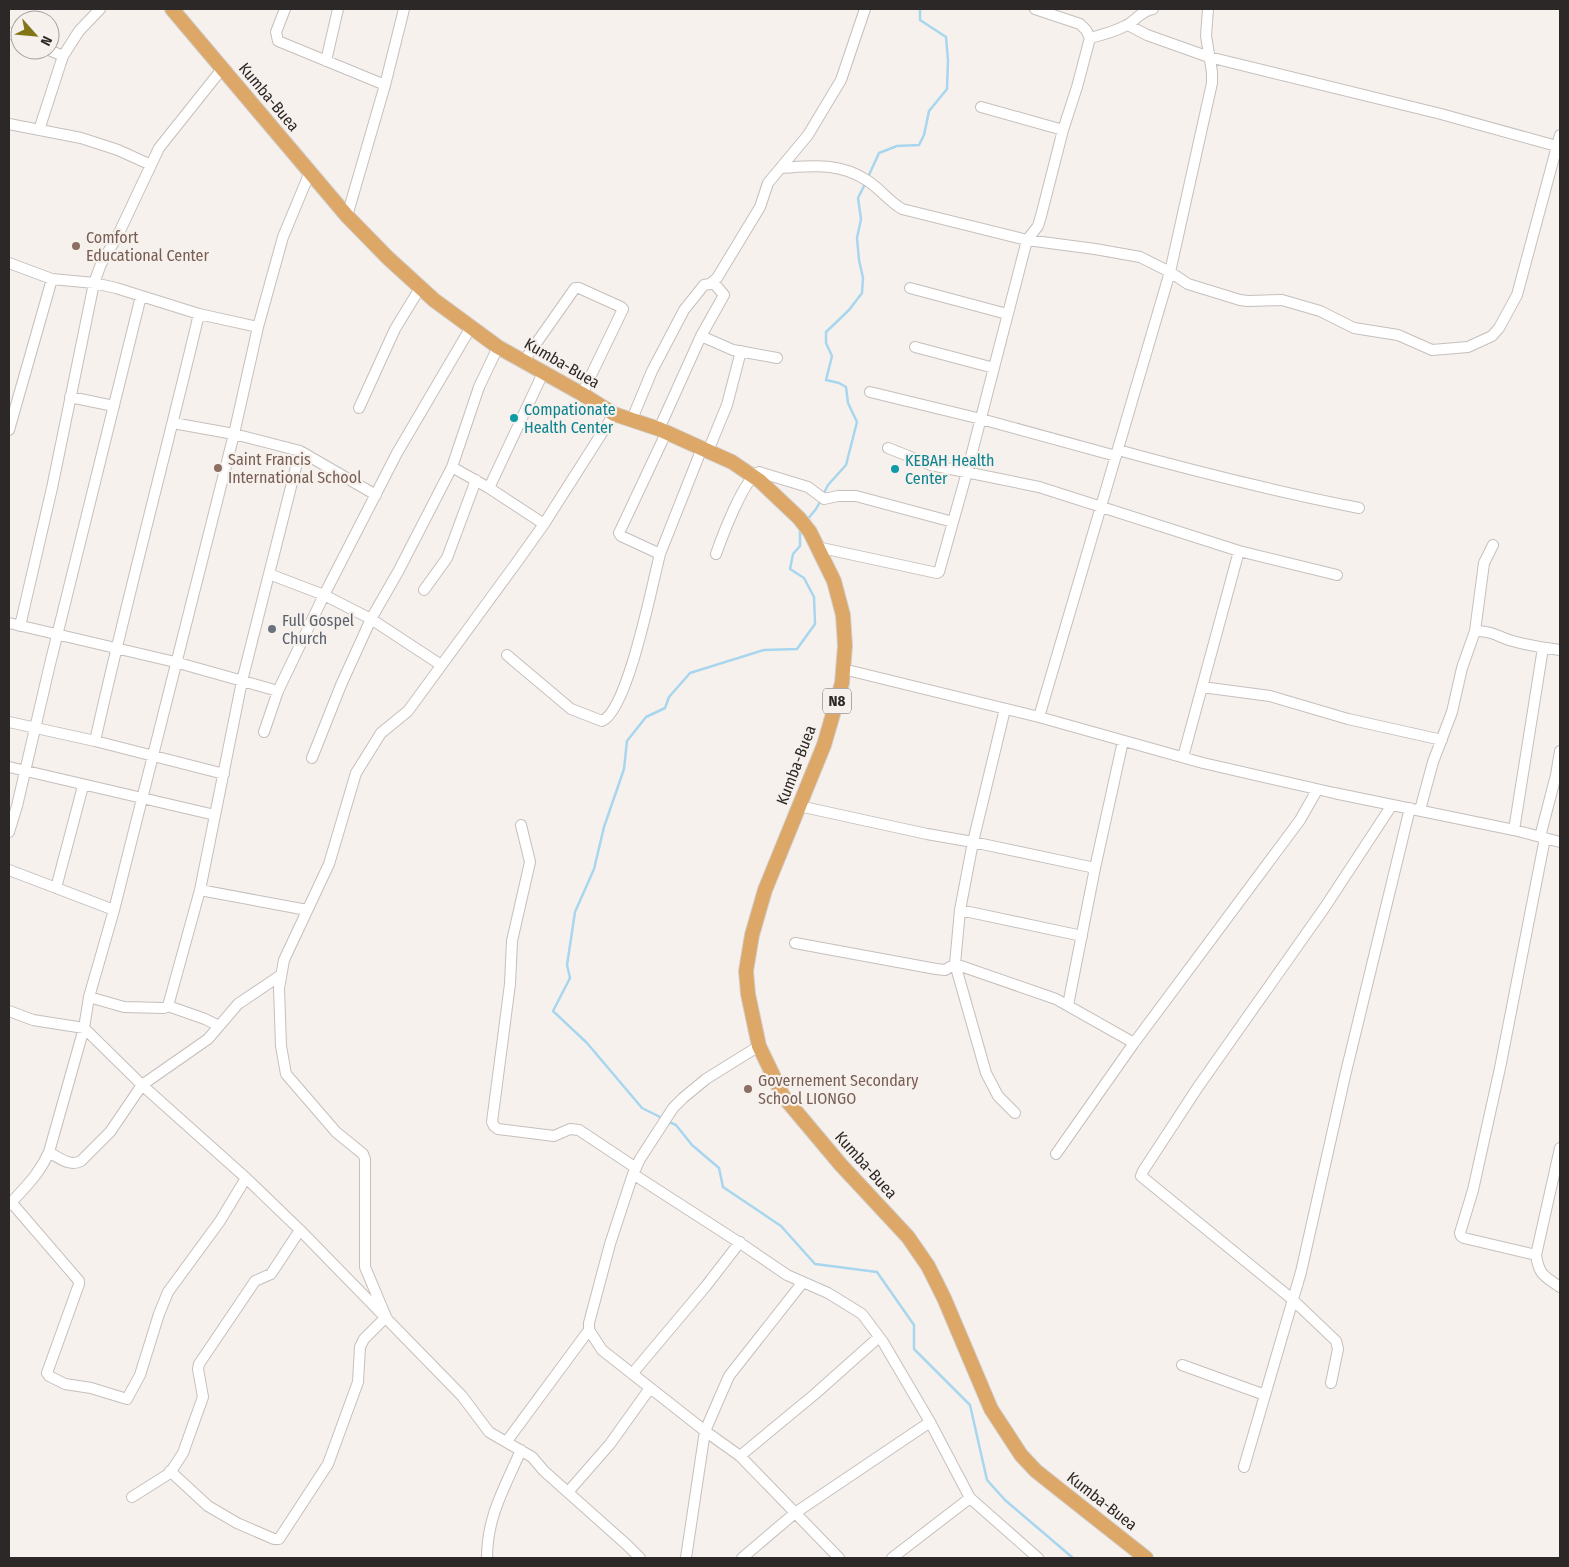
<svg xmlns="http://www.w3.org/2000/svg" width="1569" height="1567" viewBox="0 0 1569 1567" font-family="'Fira Sans Condensed',sans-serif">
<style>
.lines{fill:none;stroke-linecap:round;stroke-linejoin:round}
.stream{stroke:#a7d6ee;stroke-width:2.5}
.minor-casing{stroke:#c6bfbc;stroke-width:12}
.highway-casing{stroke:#d0d0cf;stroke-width:16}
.minor{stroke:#fff;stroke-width:10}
.highway{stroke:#dda767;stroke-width:14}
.education-dot{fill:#8d6e63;stroke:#f7f1ed;stroke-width:2}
.culture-dot{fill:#0f9aa8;stroke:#f7f1ed;stroke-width:2}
.worship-dot{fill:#6b7280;stroke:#f7f1ed;stroke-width:2}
.labels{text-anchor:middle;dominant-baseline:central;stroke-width:4.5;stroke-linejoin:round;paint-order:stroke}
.shield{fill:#f7f1ed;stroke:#686462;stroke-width:1}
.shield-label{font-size:15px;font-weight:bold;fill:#2b2827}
.street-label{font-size:16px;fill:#2b2827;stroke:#f7f1ed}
.education-label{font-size:16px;fill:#785e54;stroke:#f7f1ed;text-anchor:start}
.culture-label{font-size:16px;fill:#0d838f;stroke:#f7f1ed;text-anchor:start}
.worship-label{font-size:16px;fill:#5b616d;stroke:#f7f1ed;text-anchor:start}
</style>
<rect width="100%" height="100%" fill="#f7f1ed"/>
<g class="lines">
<!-- stream -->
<path class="stream" d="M868,177L879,153L897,146L919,145L924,135L929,111L947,89L948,60L946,37L920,20V9
M823,495L828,485L846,465L857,422L848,403L846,387L839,383L826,380L832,356L826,343V332L849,310L862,293L863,278L859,260L857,238L861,219L858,198L866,182
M807,520L816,509L821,500
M664,1119L642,1108L587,1043L553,1011L570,978L567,965L575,912L594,869L604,827L624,769L627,741L646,717L665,708L669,697L690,673L764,650L797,649L815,624L814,597L804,578L790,569L793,554L800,546V528
M669,1122L676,1125L692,1145L719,1168L723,1187L781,1226L815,1264L877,1272L914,1325V1349L970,1405L987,1480L1005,1500L1073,1558"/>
<!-- minor casing -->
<g class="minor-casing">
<path id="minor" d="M285,9L276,32L278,41L385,85
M1208,9L1206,36L1212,72V83L1170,272L1188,284L1240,300L1248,301L1282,300L1320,311L1354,328L1398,335L1432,350L1468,347L1492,336L1499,328L1517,295L1560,135
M1128,25L1147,35L1209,57L1441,114L1560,147
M9,33L20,38
M1090,38C1101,35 1114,32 1125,26C1136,21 1140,11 1153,9
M49,50L63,56
M326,61L338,9
M981,107L1063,130
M9,124L81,138L118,150L151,165
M39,130L63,56L79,31L100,9
M781,168C813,166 840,162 868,181C880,189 889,201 902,209L1027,240L1095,249L1140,257L1170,272L1039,717
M347,216L385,85L404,9
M9,263L52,279L94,283L116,288L199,314L258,327
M910,288L1007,314
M701,336L733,350L777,358
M915,347L994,368
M523,362L575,288H579L621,307L623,309L582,394
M870,392L981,419L1116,456
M70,397L114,406
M359,408L395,329L420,288
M632,419L652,371L684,310L704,285L710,284L717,278L760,207L768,183L808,135L841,80L865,9
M173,423L234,434L300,451L376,495
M659,429L701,336L724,295L713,282
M9,430L52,279
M888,448L931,465L1039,487L1239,551L1337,575
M1118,450C1198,472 1278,492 1359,508
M708,451L727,405L741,351
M452,467L489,488L544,524
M489,488L543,373
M817,547L937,573L939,572L967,472L1027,240L1038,226L1041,216L1063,130L1077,87L1090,38L1086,30L1080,24L1035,9
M660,554L702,448
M716,554C722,537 744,478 759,472L808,487L824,499L838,496H856L953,522
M269,574L324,595L371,619L441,665
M424,590L447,558L476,480
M9,623L175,662L278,691
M20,626L52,488L94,283L101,264L118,235L159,148L222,69
M1475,631C1491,631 1495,635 1509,640C1526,645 1543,648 1560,650
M507,655L571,709L602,721C628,710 652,585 660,554L621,536L619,533L620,531L666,433
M843,669L1039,717L1203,763L1334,793L1514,830L1560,842
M1202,687L1270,696L1348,719L1442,740
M1005,709L973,842L960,910L955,964L986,1073L998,1096L1015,1113
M9,722L95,741L224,774
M264,732L278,691L324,595L397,453L471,327
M95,741C127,598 165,457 199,314
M1183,757L1239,551
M312,758L341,685L371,619L399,570L452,467L479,387L498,347
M9,767L215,815
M799,806L927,834L973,842L1095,868
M1420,810L1433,762L1452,712L1462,668L1475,631L1484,563L1493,545
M521,825L530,862L512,941L510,984L492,1122L494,1126L498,1129L554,1136L570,1129L579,1130L636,1168
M1514,830L1543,648
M9,832L17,806L50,664L141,296
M1540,837L1556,775L1560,751
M9,870L114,910
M56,888L83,786
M200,890L307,910
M960,910L1082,936
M795,943L936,969L945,970L955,964L1056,999L1134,1043
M89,997L124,1007L164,1008L168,1006L205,1019L219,1026
M1068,1005L1095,868L1123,741
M168,1006L200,890L242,681L300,451
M9,1011L33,1020L84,1028L142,1085L246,1178L300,1230L462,1396L489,1432L532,1457L544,1471L627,1545L640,1558
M1560,1148L1536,1255C1539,1275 1544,1276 1560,1287
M49,1152C59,1158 70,1167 81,1161L110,1132L142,1085L208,1039L238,1004L281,975
M1056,1154L1134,1043L1300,820L1317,790
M633,1174L743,1245L787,1275L828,1293L862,1314L883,1342L930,1422L970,1498L1038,1558
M11,1202L79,1281V1284L47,1373L49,1376L65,1384L91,1388L127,1399L140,1375L159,1314L168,1292L220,1221L246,1178
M9,1205C25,1187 39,1175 49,1152L84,1028L89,997L114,910L234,434L258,327L283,237L310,172
M1536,1255L1464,1238L1461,1236L1460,1233L1473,1190L1500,1068L1545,838
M386,1317L365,1267V1159L363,1154L336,1132L286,1074L281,1046L279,988L284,960L329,864L356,773L381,733L408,711L517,562L544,524L614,414
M589,1330L602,1350L705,1431L740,1456L839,1558
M1182,1365L1265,1395
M632,1374L706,1286L740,1242
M1331,1383L1338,1349L1336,1341L1292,1299L1141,1176L1143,1171L1198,1087L1325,907L1392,805
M507,1441L589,1330V1323L610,1244L633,1174L640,1159L673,1108L683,1098L706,1079L759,1046
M740,1456L815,1394L879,1337
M1244,1467L1301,1272L1345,1076L1410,808
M170,1471L208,1506L237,1523L274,1539H279L328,1464L358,1382L360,1347L364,1339L386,1317
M568,1492L610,1444L650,1388
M132,1497L170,1473L183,1453L203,1397L198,1369L199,1364L255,1281L271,1274L300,1230
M487,1558C487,1516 505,1487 521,1450
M686,1558L705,1431L729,1376L803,1282
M742,1558L795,1513L930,1422
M892,1558L970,1498"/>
</g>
<!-- highway casing -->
<g class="highway-casing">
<path id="highway" d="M172,9L347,216L387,257L434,300L498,347L582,394L614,414L659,429L732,462L760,481L799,518L810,532L834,581L843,615L845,646L842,683L824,745L765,890L752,935L746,971L748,994L759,1046L783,1096L841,1165L908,1237L928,1266L944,1298L991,1409L1021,1455L1036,1471L1146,1558"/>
</g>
<!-- minor -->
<use href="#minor" class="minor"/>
<!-- highway -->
<use href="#highway" class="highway"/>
</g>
<!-- markers -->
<g class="education-dot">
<circle cx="76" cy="246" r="5"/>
<circle cx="218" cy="468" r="5"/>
<circle cx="748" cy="1089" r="5"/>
</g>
<g class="culture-dot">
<circle cx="514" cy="418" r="5"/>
<circle cx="895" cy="469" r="5"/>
</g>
<circle class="worship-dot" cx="272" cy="629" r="5"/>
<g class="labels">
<!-- shield labels -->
<rect class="shield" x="823" y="688.5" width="28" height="25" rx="4"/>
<g class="shield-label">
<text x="837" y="701">N8</text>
</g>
<!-- street labels -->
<g class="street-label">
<text transform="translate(269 97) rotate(50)">Kumba-Buea</text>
<text transform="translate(562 363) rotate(30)">Kumba-Buea</text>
<text transform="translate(796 765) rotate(-69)">Kumba-Buea</text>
<text transform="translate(866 1165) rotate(48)">Kumba-Buea</text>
<text transform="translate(1102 1501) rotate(38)">Kumba-Buea</text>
</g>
<!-- education labels -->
<g class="education-label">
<text x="86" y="237">Comfort<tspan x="86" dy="18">Educational Center</tspan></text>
<text x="228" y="459">Saint Francis<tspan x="228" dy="18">International School</tspan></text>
<text x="758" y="1080">Governement Secondary<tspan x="758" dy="18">School LIONGO</tspan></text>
</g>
<!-- culture labels -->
<g class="culture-label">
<text x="524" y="409">Compationate<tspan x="524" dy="18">Health Center</tspan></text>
<text x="905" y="460">KEBAH Health<tspan x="905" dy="18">Center</tspan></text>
</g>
<!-- worship labels -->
<g class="worship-label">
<text x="282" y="620">Full Gospel<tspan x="282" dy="18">Church</tspan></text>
</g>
</g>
<!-- border -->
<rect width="1569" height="1567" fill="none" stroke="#2b2827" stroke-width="20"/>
<!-- north arrow -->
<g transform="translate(35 35) rotate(117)"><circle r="24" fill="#f7f1ed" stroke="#a5a19e"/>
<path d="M0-4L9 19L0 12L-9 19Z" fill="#837518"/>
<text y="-8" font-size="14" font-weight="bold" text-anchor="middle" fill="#2b2827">N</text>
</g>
</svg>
